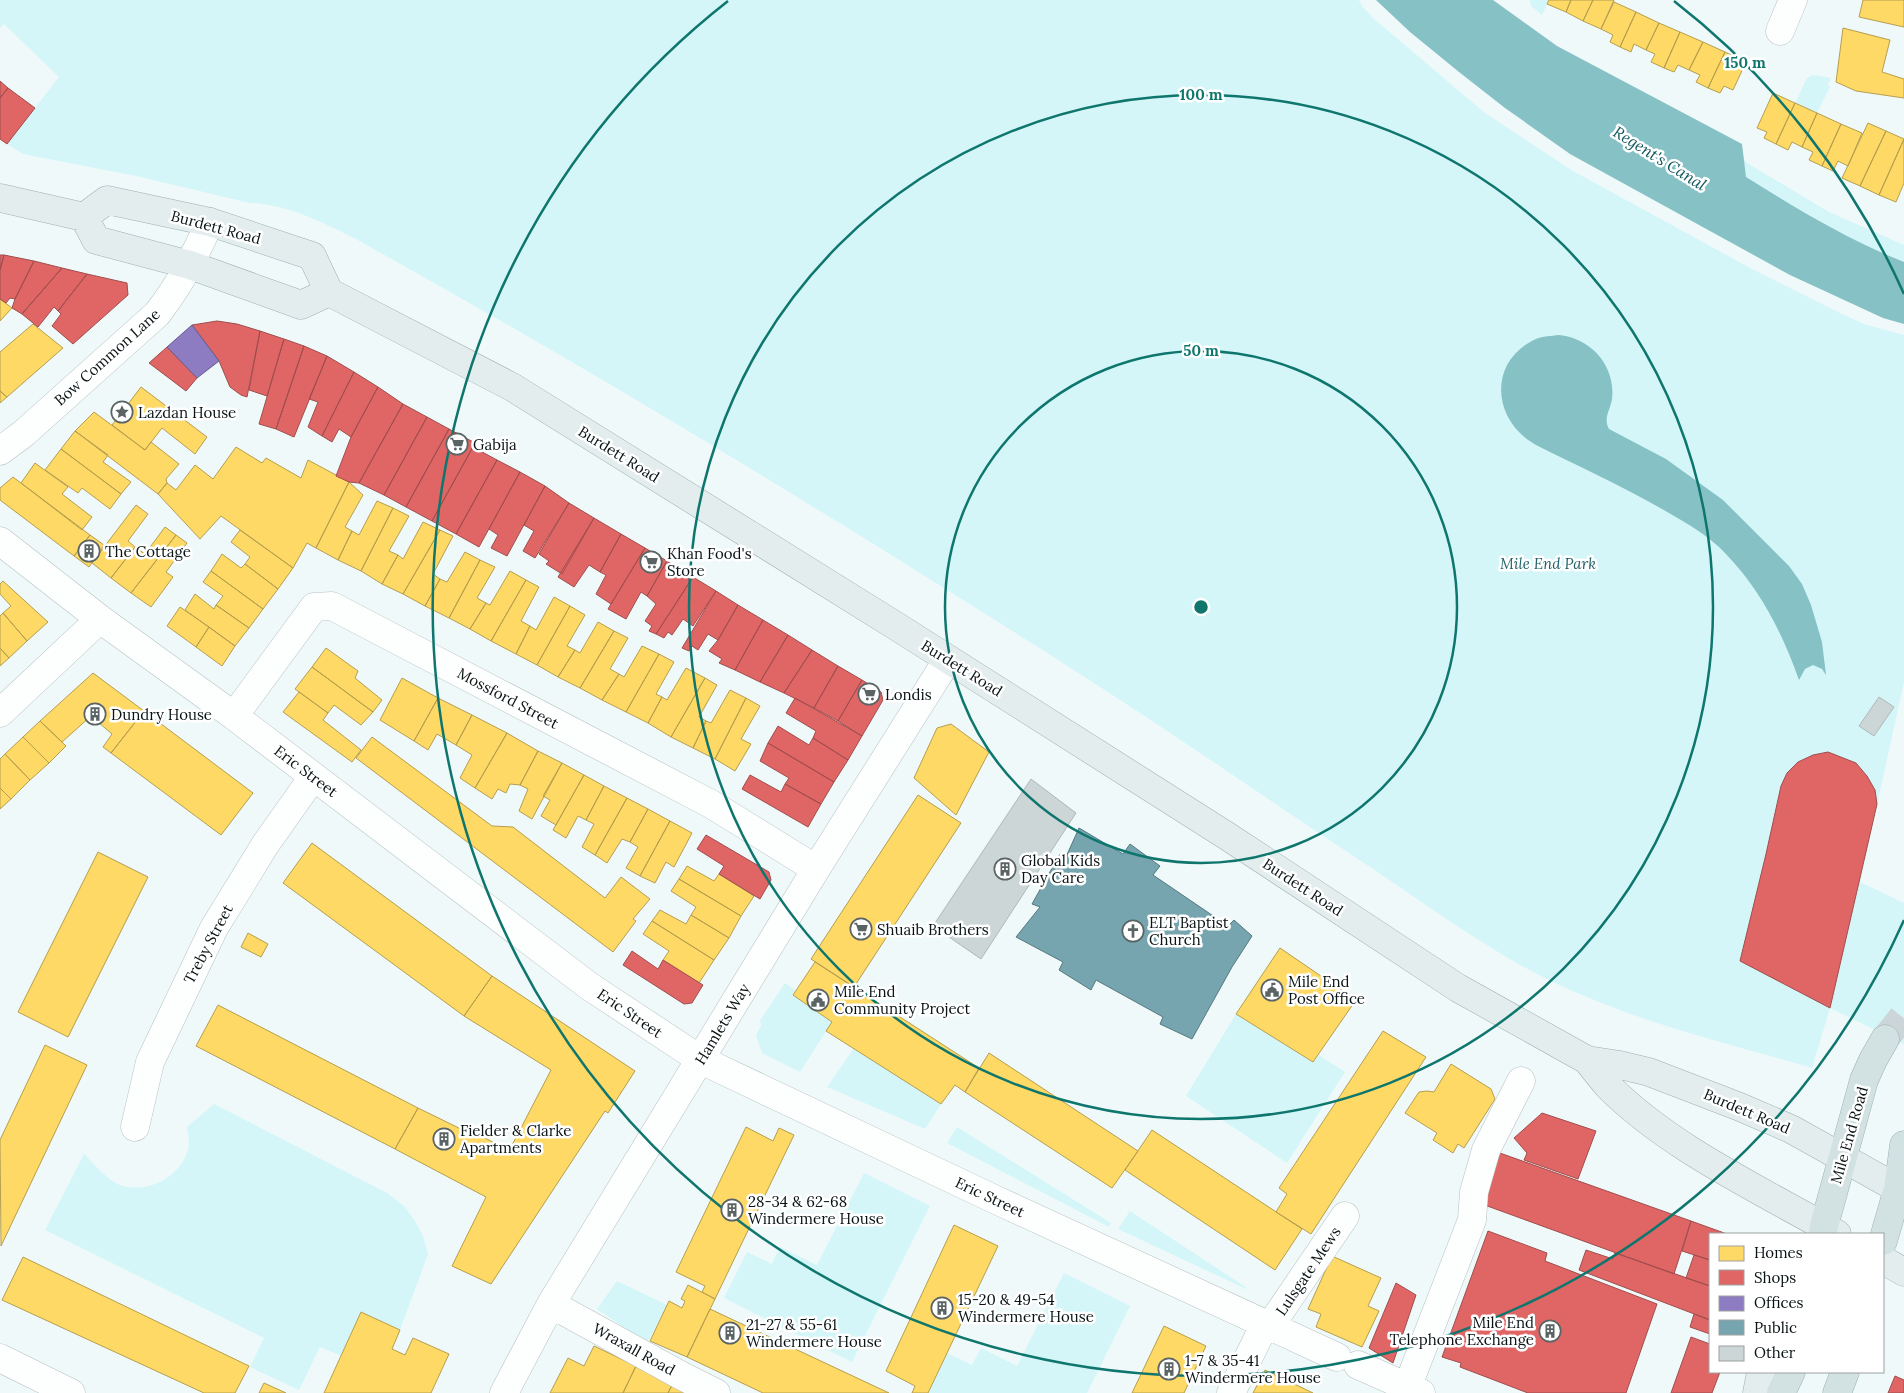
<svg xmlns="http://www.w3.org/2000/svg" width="1904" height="1393" viewBox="0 0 1904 1393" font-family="Lora,serif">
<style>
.green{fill:#d4f6f9}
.water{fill:#86c1c6}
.homes{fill:#ffd966;stroke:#b59e4d}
.shops{fill:#e06666;stroke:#a04d4d}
.offices{fill:#8e7cc3;stroke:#665c8e}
.public{fill:#76a5af;stroke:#557980}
.building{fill:#ccd6d7;stroke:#aeb8b9}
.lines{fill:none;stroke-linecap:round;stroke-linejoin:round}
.highway-tunnel{stroke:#ccd6d8;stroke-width:28;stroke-dasharray:28 14;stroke-linecap:butt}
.minor-casing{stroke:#b7c1c1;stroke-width:29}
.major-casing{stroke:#9cb0b2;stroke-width:29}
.highway-casing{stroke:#9cb0b2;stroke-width:29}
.minor{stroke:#fdfefe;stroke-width:28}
.major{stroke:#e3eded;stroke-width:28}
.highway{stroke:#d2e1e2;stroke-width:28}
.ring{fill:none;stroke:#0f766e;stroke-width:2.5}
.labels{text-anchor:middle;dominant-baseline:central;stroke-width:5;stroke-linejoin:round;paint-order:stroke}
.street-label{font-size:15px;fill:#091314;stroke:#fff}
.poi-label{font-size:15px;fill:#091314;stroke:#fff;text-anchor:start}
.park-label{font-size:15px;font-style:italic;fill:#1f6167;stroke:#fff}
.water-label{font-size:16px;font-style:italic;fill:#10565c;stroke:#fff}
.centre{fill:#0f766e;stroke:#fff;stroke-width:2.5}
.ring-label{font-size:15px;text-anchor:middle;font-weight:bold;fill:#0f766e;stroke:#fff;stroke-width:5;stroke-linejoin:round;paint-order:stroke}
</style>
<rect width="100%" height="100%" fill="#eff9fa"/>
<!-- green -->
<path class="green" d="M0,0H1359L1362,6L1373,18L1485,113L1573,171L1752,269L1840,313L1864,324L1904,335V682L1860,882L1904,903V1044L1830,1008L1812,1068C1726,1043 1637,1022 1555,983C1492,953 1434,910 1376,871C1277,806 1180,738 1080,674C842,522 601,375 354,238C322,222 287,204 250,203L136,176L23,154L7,144L59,77L4,24L0,28Z
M1530,0H1549L1542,15L1531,6Z
M1813,75L1831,78L1828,85L1830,87L1817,113L1795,103L1807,78Z
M1743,157L1747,163L1829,212L1904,245V262C1848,240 1797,209 1746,177Z
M785,983L795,990L793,995L832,1022L800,1072L762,1053L756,1035L762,1024L759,1022Z
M1236,1014L1313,1062L1319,1055L1345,1072L1287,1163L1186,1096Z
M854,1048L941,1104L925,1129L827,1087Z
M214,1104L389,1194L405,1207L415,1221L423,1236L428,1254L400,1330L361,1312L341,1356L320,1347L299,1390L250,1367L264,1338L45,1230L84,1154C94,1164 109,1182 123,1186C151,1193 180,1176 188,1150C190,1143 188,1134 187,1127Z
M957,1127L1111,1223L1109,1227L947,1143Z
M864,1173L930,1206L852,1362L724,1298L747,1252L772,1264L780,1247L817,1265Z
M1130,1211L1247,1288L1246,1289L1118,1229Z
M1064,1273L1130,1306L1087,1393H928L947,1353L972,1365L981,1348L1017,1366Z
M617,1281L667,1305L647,1343L597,1309Z"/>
<!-- water -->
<path class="water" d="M1376,0H1493L1557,46L1742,144L1746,177C1797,209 1848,240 1904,262V324L1883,318L1790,275L1570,154L1505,108L1459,72L1410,32Z
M1559,335C1591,338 1616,366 1612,399C1610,411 1603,418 1609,429L1666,459L1723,500L1789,566L1802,584L1811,605L1822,642L1826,675L1822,669L1813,665L1805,669L1799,680C1782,632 1760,589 1725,553C1709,536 1688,524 1669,513C1626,488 1580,467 1536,445C1492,421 1487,361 1536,339C1543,336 1551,336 1559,335Z"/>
<!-- homes -->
<path class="homes" d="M1549,0H1571L1566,12L1547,4Z
M1571,0H1593L1583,21L1566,12Z
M1593,0H1614L1601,29L1583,21Z
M1863,0H1904V27L1859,17Z
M1614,2L1636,12L1620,47L1610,42L1613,35L1601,29Z
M1636,12L1659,23L1646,50L1634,44L1631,52L1620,47Z
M1659,23L1680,32L1664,68L1651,62L1655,54L1646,50Z
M1843,28L1890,40L1882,72L1904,79V98L1856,91L1836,82Z
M1680,32L1703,42L1689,70L1678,65L1674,72L1664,68Z
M1703,42L1725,52L1708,88L1696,82L1700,75L1689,70Z
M1725,52L1746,62L1733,90L1724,86L1720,93L1708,88Z
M1773,93L1795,103L1776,144L1764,138L1767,132L1757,128Z
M1795,103L1817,113L1802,147L1792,142L1788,150L1776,144Z
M1817,113L1841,124L1822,166L1809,160L1813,152L1802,147Z
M1868,123L1886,131L1860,186L1842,178Z
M1841,124L1862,133L1848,166L1838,161L1833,171L1822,166Z
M1886,131L1904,139L1879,195L1860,186Z
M1904,139V183L1896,202L1879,195Z
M0,299L12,308L0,321Z
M33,324L63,348L7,397L0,391V352Z
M141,387L207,437L195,454L162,428L145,450L112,425Z
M0,391L7,397L0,403Z
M94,412L145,450L151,442L179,464L166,479L167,483L158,494L75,431Z
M75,431L108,455L103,462L131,482L121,494L61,449Z
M236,447L262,463L266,458L301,478L308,460L349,482L316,548L307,543L293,568L221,516L200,539L158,494L167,483L176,490L195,465L213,479Z
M61,449L121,494L110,509L82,488L78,493L45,470Z
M35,463L68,487L62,494L92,517L82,530L21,483Z
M13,477L90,535L74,556L0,500V488Z
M349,482L363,495L345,527L352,531L338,560L316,548Z
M377,501L393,508L361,571L338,560L352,531L359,535Z
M136,505L148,514L128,541L135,547L111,578L92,563Z
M393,508L409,516L389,551L398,555L382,584L361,571Z
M423,522L440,530L403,594L382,584L398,555L403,559Z
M165,527L176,535L131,593L111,578L135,547L145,554Z
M240,530L293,568L278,589L245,564L250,557L231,542Z
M440,530L453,536L433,574L440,579L425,606L403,594Z
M90,535L104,545L89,567L74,556Z
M176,535L187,543L166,572L173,577L151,607L131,593Z
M465,552L480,560L449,618L425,606L440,579L447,582Z
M222,554L241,568L245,564L278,589L263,609L211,571Z
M480,560L495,567L477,598L486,603L470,629L449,618Z
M211,571L263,609L249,628L216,605L223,596L203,582Z
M510,571L526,580L491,641L470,629L486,603L490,605Z
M526,580L539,587L521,621L530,626L516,654L491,641Z
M3,581L48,622L27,641L3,613L11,606L0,594V584Z
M195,594L214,609L216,605L249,628L235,646L185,610Z
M554,597L570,606L537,665L516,654L530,626L536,630Z
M570,606L585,615L567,646L575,650L558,677L537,665Z
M180,607L209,627L196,647L167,626Z
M3,613L27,641L9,658L0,648V616Z
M598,622L614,631L580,688L558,677L575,650L580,653Z
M209,627L235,646L222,666L196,647Z
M614,631L628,638L610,669L619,674L602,700L580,688Z
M642,646L659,654L626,712L602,700L619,674L624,677Z
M0,648L9,658L0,666Z
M326,648L358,671L355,678L382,700L373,712L312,667Z
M659,654L674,662L656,694L662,697L648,723L626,712Z
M312,667L373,712L361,725L334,705L328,713L295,689Z
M686,668L705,678L671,737L648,723L662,697L667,700Z
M93,673L144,711L111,753L103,747L112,734L91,716L62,742L40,721Z
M402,678L438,698L414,741L380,720Z
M705,678L717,685L699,717L706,721L693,748L671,737Z
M730,690L746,698L715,759L693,748L706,721L711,723Z
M299,692L328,713L323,720L361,750L352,762L283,712Z
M438,698L472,715L456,745L437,734L428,750L414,741Z
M746,698L760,706L741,739L751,744L735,771L715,759Z
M144,711L253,793L221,835L111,753Z
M472,715L507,733L475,788L460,778L472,755L456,745Z
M40,721L66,746L49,763L23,737Z
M951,724L989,752L956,815L914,778L937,728Z
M507,733L538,751L520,785L510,784L506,793L498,789L492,799L475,788Z
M23,737L49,763L30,780L5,754Z
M372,737L492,826L513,827L605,898L621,877L650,899L633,919L636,921L613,952L356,758Z
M538,751L562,763L532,819L519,811L528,789L520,785Z
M5,754L30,780L11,799L0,788V759Z
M562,763L584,775L556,825L541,816L550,800L543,796Z
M584,775L604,786L586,820L578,816L566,838L553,830Z
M604,786L627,798L595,855L582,847L594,824L586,820Z
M0,788L11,799L0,809Z
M918,795L961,823L854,987L811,959Z
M627,798L648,809L630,842L622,839L607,863L595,855Z
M648,809L670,821L640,876L626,868L638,847L630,842Z
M670,821L692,833L674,867L666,862L655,883L640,876Z
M312,843L492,976L464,1016L283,883Z
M98,852L148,877L68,1037L18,1012Z
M687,866L714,881L719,874L754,896L741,916L679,879Z
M679,879L741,916L729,938L691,915L696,907L671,891Z
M660,910L686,924L691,915L729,938L714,960L652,921Z
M652,921L714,960L699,983L663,960L669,951L643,934Z
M248,933L268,944L261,957L241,947Z
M1280,948L1356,1000L1313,1062L1236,1014Z
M815,962L979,1068L965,1092L955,1085L941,1104L826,1031L832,1022L793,995Z
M492,976L635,1071L608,1113L605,1111L491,1284L452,1266L486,1197L395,1149L418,1108L463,1130L465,1127L509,1151L551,1070L464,1016Z
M218,1005L418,1108L395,1149L196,1046Z
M1383,1031L1426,1057L1311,1234L1276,1212L1287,1194L1279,1188Z
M45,1045L87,1065L1,1246L0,1140Z
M989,1053L1138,1151L1112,1188L965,1092Z
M1451,1064L1491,1089L1495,1099L1464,1148L1458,1144L1453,1153L1433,1140L1437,1133L1405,1113L1419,1092L1427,1091L1434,1092Z
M746,1127L773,1141L779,1128L794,1135L715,1299L702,1292L705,1286L676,1272Z
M1152,1130L1302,1229L1275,1270L1125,1170Z
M954,1225L998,1246L928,1393H912L915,1386L886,1371Z
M1332,1256L1381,1278L1368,1306L1379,1311L1362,1347L1316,1327L1321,1314L1308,1309Z
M23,1257L249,1366L235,1393H204L2,1300Z
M688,1285L715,1299L687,1357L650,1341L669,1301L682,1308L685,1301L681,1299Z
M710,1309L889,1393H763L687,1357Z
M361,1312L400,1330L392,1349L405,1355L413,1338L449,1354L431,1393H324Z
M1164,1326L1206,1346L1184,1393H1132Z
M594,1346L636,1366L623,1393H550L568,1358L584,1366Z
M636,1366L673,1383L668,1393H623Z
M1265,1370L1313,1393H1253Z
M264,1383L286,1393H259Z
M673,1383L694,1393H668Z"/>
<!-- shops -->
<path class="shops" d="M0,81L8,88L0,98Z
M8,88L35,108L7,144L0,139V98Z
M0,255H4L0,270Z
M4,255L34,261L15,299L10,298L6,303L0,299V270Z
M34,261L62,268L22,314L12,308L15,299Z
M62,268L87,274L58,311L54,307L38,327L22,314Z
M87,274L127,283L128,295L73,344L52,326L61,314L58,311Z
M217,321L237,324L260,331L247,397L241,395L230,387L219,361L192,325Z
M260,331L284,339L267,396L249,390Z
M284,339L304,346L276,429L259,424Z
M304,346L327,356L294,437L276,429Z
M167,347L197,378L186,391L149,363Z
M327,356L354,372L322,436L308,427L318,402L309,399Z
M354,372L378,387L351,437L339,429L332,442L322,436Z
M378,387L403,404L359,483L349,482L336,476L351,437Z
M403,404L427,417L384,495L359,483Z
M427,417L449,429L406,507L384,495Z
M449,429L475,443L432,521L406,507Z
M473,447L497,460L456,534L432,521Z
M497,460L520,472L479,547L456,534Z
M520,472L545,486L507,556L491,548L498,535L489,529Z
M545,486L569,503L535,558L523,551L534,531L524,525Z
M569,503L594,518L562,574L546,564L549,561L539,554Z
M594,518L621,534L600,572L589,565L574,587L558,577Z
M621,534L645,548L611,604L596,594L606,575L600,572Z
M645,548L667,561L647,596L641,592L626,619L608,609Z
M667,561L693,577L656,634L649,631L652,626L645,621L656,604L647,596Z
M693,577L716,591L693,626L683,619L672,635L668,632L664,638L656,634Z
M716,591L738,605L718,640L708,634L698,650L692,646L689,651L682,648Z
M738,605L763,620L735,670L719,663L722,659L709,651L718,640Z
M763,620L788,635L760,682L735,670Z
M788,635L812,650L784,693L760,682Z
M812,650L838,666L814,708L784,693Z
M838,666L862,680L838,721L814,708Z
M862,680L881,692L883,700L862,736L838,721Z
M795,698L862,736L848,760L813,738L816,731L786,713Z
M778,726L809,745L813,738L848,760L834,782L768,743Z
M768,743L834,782L821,804L785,784L789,778L760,761Z
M1828,752L1856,763L1867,776L1875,790L1877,804L1830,1008L1740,961L1766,854L1781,786L1787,773L1798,762L1813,755Z
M750,775L781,792L785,784L821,804L808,827L742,789Z
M706,835L769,872L771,880L760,899L719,874L724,866L697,849Z
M632,951L658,969L663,960L703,985L692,1003L684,1004L623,965Z
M1542,1113L1596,1131L1578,1179L1524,1160L1527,1153L1514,1138Z
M1497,1152L1691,1221L1674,1274L1479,1203Z
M1691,1221L1727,1234H1710V1260L1682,1251Z
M1488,1231L1547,1253L1545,1261L1657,1304L1626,1393H1528L1460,1367L1461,1363L1442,1357Z
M1586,1250L1613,1259L1615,1253L1710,1286V1320L1579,1270Z
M1694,1255L1710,1260V1286L1686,1278Z
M1396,1283L1416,1295L1393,1363L1369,1348Z
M1694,1314L1710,1320V1334L1690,1327Z
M1691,1337L1710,1344V1372H1720L1712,1393H1671Z
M1895,1376L1904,1380V1393H1888Z"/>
<!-- offices -->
<path class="offices" d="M192,325L219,361L197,378L167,347Z"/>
<!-- public -->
<path class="public" d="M1079,828L1123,854L1130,844L1160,866L1153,875L1228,926L1234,920L1252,936L1232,967L1192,1039L1160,1024L1163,1017L1096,980L1091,990L1059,970L1063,962L1016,937L1040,907L1032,904L1060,854L1065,859Z"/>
<!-- building -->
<path class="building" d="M1879,697L1894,707L1874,736L1859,726Z
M1031,779L1076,813L981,959L933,926Z"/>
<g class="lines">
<!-- highway-tunnel -->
<path class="highway-tunnel" d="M1885,1039L1904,1015"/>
<!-- minor casing -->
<g class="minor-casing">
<path id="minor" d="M1780,31L1793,0
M0,451L23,434L157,314C181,283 194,257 210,222
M0,541L100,619L234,716L589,986L701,1060L994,1199L1337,1357
M0,713L100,619
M234,716L314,607L332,606L711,804L816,869
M135,1127L150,1062L214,928L265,845L313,777
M551,1304L682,1376L716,1393
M1270,1326L1345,1216
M0,1358L71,1393
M1358,1365L1421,1393
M1407,1388L1472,1220L1474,1192L1486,1150L1521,1081
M504,1393L551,1304L816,869L948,659
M1231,1393L1265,1324"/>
</g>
<!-- major casing -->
<g class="major-casing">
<path id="major" d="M0,198L84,217L96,240L190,265L301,305L329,292
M84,217L107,200L210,222L312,256L329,292L512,387L896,626L1227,836L1458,988L1587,1060L1620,1065L1649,1072L1740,1107L1791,1129L1904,1192
M1587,1060C1594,1069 1601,1078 1608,1086C1671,1149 1761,1190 1837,1234
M1883,1260L1904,1272
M1757,1393L1761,1372"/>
</g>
<!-- highway casing -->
<g class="highway-casing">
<path id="highway" d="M1823,1234L1824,1226L1864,1080L1873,1060L1885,1039
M1883,1241L1898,1189L1904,1145
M1781,1393L1791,1372
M1837,1393L1845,1372"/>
</g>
<!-- minor -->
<use href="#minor" class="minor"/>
<!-- major -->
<use href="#major" class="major"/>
<!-- highway -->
<use href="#highway" class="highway"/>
</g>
<!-- distance rings -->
<g class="ring">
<circle cx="1201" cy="607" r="256"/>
<circle cx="1201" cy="607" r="512"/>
<path d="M1904 920A769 769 0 1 1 728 1M1674 1A769 769 0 0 1 1904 294"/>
</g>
<!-- icons -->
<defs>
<g id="sight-ring" transform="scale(1.125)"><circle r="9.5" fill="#fff" stroke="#5a6464" stroke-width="1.5"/><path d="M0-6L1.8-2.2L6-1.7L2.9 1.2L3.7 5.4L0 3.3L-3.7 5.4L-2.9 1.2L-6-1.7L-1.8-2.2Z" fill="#5a6464"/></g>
<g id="supermarket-ring" transform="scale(1.125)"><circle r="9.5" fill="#fff" stroke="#5a6464" stroke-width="1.5"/><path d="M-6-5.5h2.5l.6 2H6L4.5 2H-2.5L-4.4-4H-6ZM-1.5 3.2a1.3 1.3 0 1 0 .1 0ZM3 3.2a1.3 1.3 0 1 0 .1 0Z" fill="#5a6464"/></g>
<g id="building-ring" transform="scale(1.125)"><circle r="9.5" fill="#fff" stroke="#5a6464" stroke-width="1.5"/><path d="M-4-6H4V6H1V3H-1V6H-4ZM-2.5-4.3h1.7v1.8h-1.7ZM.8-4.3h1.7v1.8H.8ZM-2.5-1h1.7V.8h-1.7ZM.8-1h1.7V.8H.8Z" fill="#5a6464"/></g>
<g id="church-ring" transform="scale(1.125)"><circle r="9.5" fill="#fff" stroke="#5a6464" stroke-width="1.5"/><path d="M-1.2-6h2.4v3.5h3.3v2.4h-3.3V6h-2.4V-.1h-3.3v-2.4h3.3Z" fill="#5a6464"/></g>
<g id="civic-ring" transform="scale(1.125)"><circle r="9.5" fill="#fff" stroke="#5a6464" stroke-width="1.5"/><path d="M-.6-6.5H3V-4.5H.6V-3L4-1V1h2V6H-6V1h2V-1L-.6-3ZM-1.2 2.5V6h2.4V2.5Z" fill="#5a6464"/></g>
</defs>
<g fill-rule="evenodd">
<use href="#sight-ring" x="122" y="412"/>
<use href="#supermarket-ring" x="457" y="444"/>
<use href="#building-ring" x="89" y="551"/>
<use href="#supermarket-ring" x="651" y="562"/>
<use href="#supermarket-ring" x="869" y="694"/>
<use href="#building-ring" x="95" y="714"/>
<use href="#building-ring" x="1005" y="869"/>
<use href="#supermarket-ring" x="861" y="929"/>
<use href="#church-ring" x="1133" y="931"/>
<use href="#civic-ring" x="1272" y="990"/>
<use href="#civic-ring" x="818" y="1000"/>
<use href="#building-ring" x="444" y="1139"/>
<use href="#building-ring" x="732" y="1210"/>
<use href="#building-ring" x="942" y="1308"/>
<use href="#building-ring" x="1550" y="1331"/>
<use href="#building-ring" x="730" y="1333"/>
<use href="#building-ring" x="1169" y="1369"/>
</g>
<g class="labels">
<!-- street labels -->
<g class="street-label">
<text transform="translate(216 227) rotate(15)">Burdett Road</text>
<text transform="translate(107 357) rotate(-42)">Bow Common Lane</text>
<text transform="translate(619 454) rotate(32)">Burdett Road</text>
<text transform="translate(962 668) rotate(32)">Burdett Road</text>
<text transform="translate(508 698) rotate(28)">Mossford Street</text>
<text transform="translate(306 771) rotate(37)">Eric Street</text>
<text transform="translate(1303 887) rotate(33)">Burdett Road</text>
<text transform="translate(208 944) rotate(-62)">Treby Street</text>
<text transform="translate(630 1013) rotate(34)">Eric Street</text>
<text transform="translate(722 1024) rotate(-59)">Hamlets Way</text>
<text transform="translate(1747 1111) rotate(23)">Burdett Road</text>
<text transform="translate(1849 1135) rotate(-74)">Mile End Road</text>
<text transform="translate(990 1197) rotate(25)">Eric Street</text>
<text transform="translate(1308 1271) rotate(-56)">Lulsgate Mews</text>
<text transform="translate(634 1349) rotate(29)">Wraxall Road</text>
</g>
<!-- poi labels -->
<g class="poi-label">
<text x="138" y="412">Lazdan House</text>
<text x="473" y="444">Gabija</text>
<text x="105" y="551">The Cottage</text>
<text x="667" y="553">Khan Food's<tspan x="667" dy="17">Store</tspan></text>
<text x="885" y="694">Londis</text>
<text x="111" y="714">Dundry House</text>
<text x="1021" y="860">Global Kids<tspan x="1021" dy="17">Day Care</tspan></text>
<text x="1149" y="922">ELT Baptist<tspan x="1149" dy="17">Church</tspan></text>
<text x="877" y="929">Shuaib Brothers</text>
<text x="1288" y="981">Mile End<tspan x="1288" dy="17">Post Office</tspan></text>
<text x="834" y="991">Mile End<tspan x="834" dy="17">Community Project</tspan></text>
<text x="460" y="1130">Fielder &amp; Clarke<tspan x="460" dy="17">Apartments</tspan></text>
<text x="748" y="1201">28-34 &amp; 62-68<tspan x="748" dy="17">Windermere House</tspan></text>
<text x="958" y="1299">15-20 &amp; 49-54<tspan x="958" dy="17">Windermere House</tspan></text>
<text x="1534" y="1322" text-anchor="end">Mile End<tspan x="1534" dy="17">Telephone Exchange</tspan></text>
<text x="746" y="1324">21-27 &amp; 55-61<tspan x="746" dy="17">Windermere House</tspan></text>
<text x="1185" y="1360">1-7 &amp; 35-41<tspan x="1185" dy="17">Windermere House</tspan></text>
</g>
<!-- park labels -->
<g class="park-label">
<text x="1548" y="563">Mile End Park</text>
</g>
<!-- water labels -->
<g class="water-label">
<text transform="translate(1660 158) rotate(32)">Regent's Canal</text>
</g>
</g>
<circle cx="1201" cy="607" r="8" class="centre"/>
<g class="ring-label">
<text x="1745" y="68">150 m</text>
<text x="1201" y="100">100 m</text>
<text x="1201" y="356">50 m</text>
</g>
<!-- legend -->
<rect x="1709" y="1233" width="175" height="140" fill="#ffffff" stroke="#9da1a1"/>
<rect x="1719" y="1246" width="25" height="15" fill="#ffd966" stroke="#9da1a1"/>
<text x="1754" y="1258" font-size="15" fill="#091314">Homes</text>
<rect x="1719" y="1270" width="25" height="15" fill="#e06666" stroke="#9da1a1"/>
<text x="1754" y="1283" font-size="15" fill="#091314">Shops</text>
<rect x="1719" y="1296" width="25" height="15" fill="#8e7cc3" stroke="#9da1a1"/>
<text x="1754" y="1308" font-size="15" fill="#091314">Offices</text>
<rect x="1719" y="1320" width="25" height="15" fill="#76a5af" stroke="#9da1a1"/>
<text x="1754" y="1333" font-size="15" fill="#091314">Public</text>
<rect x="1719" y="1346" width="25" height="15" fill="#ccd6d7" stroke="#9da1a1"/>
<text x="1754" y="1358" font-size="15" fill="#091314">Other</text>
</svg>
